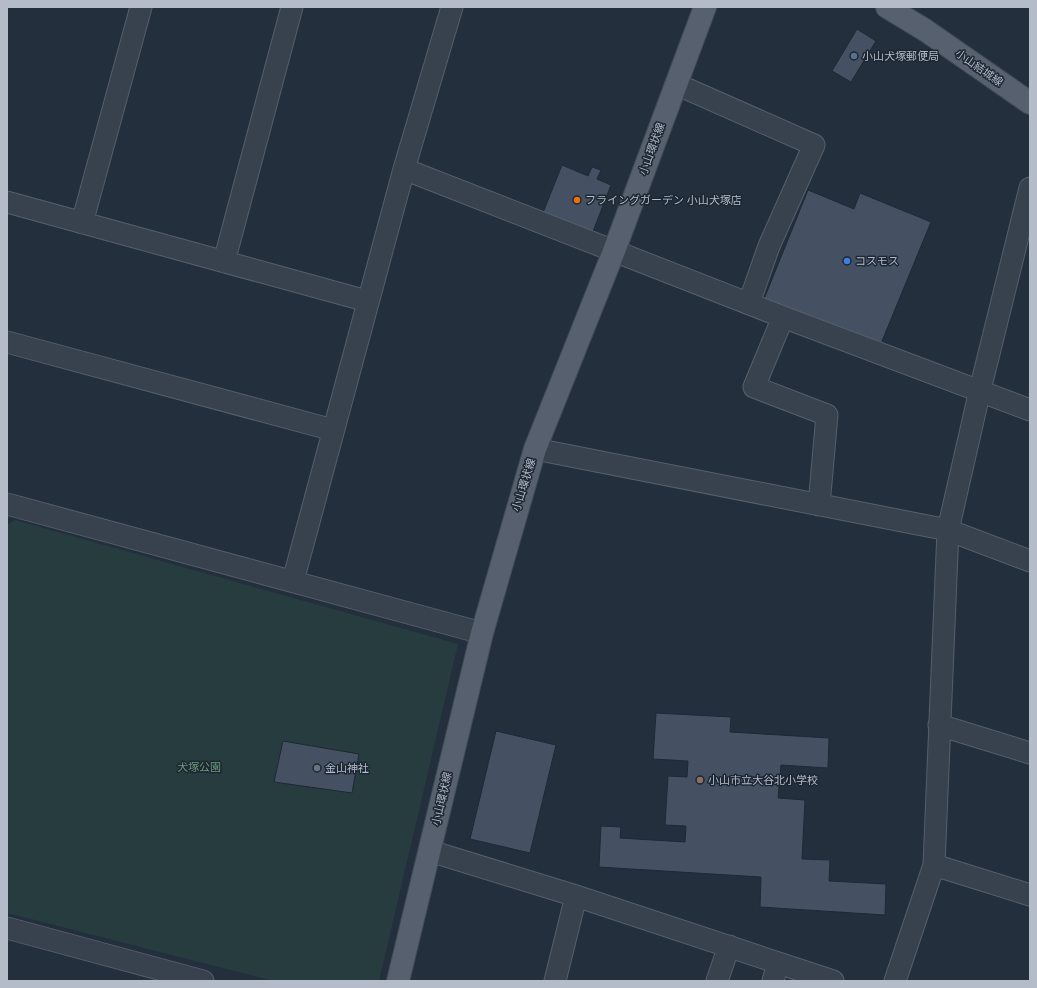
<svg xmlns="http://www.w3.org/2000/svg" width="1037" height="988" viewBox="0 0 1037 988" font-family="Raleway,'Noto Sans JP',sans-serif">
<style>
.green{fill:#263c3f}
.building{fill:#455162;stroke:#1f2835}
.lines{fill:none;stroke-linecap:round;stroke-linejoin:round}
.minor-casing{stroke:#565f6c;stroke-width:23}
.major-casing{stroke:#414a57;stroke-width:24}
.minor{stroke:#38414e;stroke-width:21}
.major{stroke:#56606e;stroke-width:22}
.service-dot{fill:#5c6f8a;stroke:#1d2633;stroke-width:1.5}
.food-dot{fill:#e8710a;stroke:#1d2633;stroke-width:1.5}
.shop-dot{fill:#3f7fe0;stroke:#1d2633;stroke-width:1.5}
.worship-dot{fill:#6b7280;stroke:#1d2633;stroke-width:1.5}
.education-dot{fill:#8d6e63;stroke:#1d2633;stroke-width:1.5}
.labels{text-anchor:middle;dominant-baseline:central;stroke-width:3;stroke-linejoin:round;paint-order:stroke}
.poi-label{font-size:11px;fill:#b4bcc9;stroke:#1d2633;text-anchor:start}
.street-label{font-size:11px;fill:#b4bcc9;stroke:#1d2633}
.park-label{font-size:11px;fill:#6b9a76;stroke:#1d2633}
</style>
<rect width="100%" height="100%" fill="#242f3e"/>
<!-- green -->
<path class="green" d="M15,520L458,644L379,981H274L7,913V525Z"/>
<!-- building -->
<path class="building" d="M857,29L876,41L851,82L832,71Z
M562,165L588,176L592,167L601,170L597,179L611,185L592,234L542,215Z
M808,190L854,209L860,193L931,222L880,346L764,299Z
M656,713L731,717L730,732L829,738L828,768L781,765L778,798L805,800L802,859L830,860L829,881L886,884L885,915L760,907L761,877L599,867L601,826L621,827L620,838L685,842L686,826L665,825L668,776L687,777L688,761L653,759Z
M496,731L556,745L530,853L470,839Z
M283,741L359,754L352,793L274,782Z"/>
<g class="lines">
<!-- minor casing -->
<g class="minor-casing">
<path id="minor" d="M676,84L814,145L769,246L749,303
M404,169L783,317L1030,410
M7,202L367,301
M82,223L141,7
M224,262L292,7
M783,317L754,387L827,415L819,505
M7,342L333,430
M535,449L948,530L1030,561
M7,504L482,633
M293,581L404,169L452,7
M939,725L1030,753
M430,851L576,896L833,981
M934,865L1030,895
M7,928L203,981
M555,981L576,896
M717,981L729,946
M773,981L778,963
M895,981L934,865L948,530L980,390L1030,188"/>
</g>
<!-- major casing -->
<g class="major-casing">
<path id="major" d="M887,7L925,30L1030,103
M398,981L482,633L535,449L614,251L705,7"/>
</g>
<!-- minor -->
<use href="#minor" class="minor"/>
<!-- major -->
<use href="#major" class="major"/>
</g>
<!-- markers -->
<circle class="service-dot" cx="854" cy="56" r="4"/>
<circle class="food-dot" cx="577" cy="200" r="4"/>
<circle class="shop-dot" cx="847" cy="261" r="4"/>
<circle class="worship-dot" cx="317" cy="768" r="4"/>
<circle class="education-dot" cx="700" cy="780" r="4"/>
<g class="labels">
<!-- poi labels -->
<g class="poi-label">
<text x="862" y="56">小山犬塚郵便局</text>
<text x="585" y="200">フライングガーデン 小山犬塚店</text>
<text x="855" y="261">コスモス</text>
<text x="325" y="768">金山神社</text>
<text x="708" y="780">小山市立大谷北小学校</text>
</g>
<!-- street labels -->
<g class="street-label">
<text transform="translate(979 68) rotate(35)">小山結城線</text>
<text transform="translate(652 149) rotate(-70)">小山環状線</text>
<text transform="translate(524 485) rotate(-73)">小山環状線</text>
<text transform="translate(442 799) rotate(-77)">小山環状線</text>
</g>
<!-- park labels -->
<g class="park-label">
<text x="199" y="767">犬塚公園</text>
</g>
</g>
<!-- border -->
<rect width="1037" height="988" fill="none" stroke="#b4bcc9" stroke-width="16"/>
</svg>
